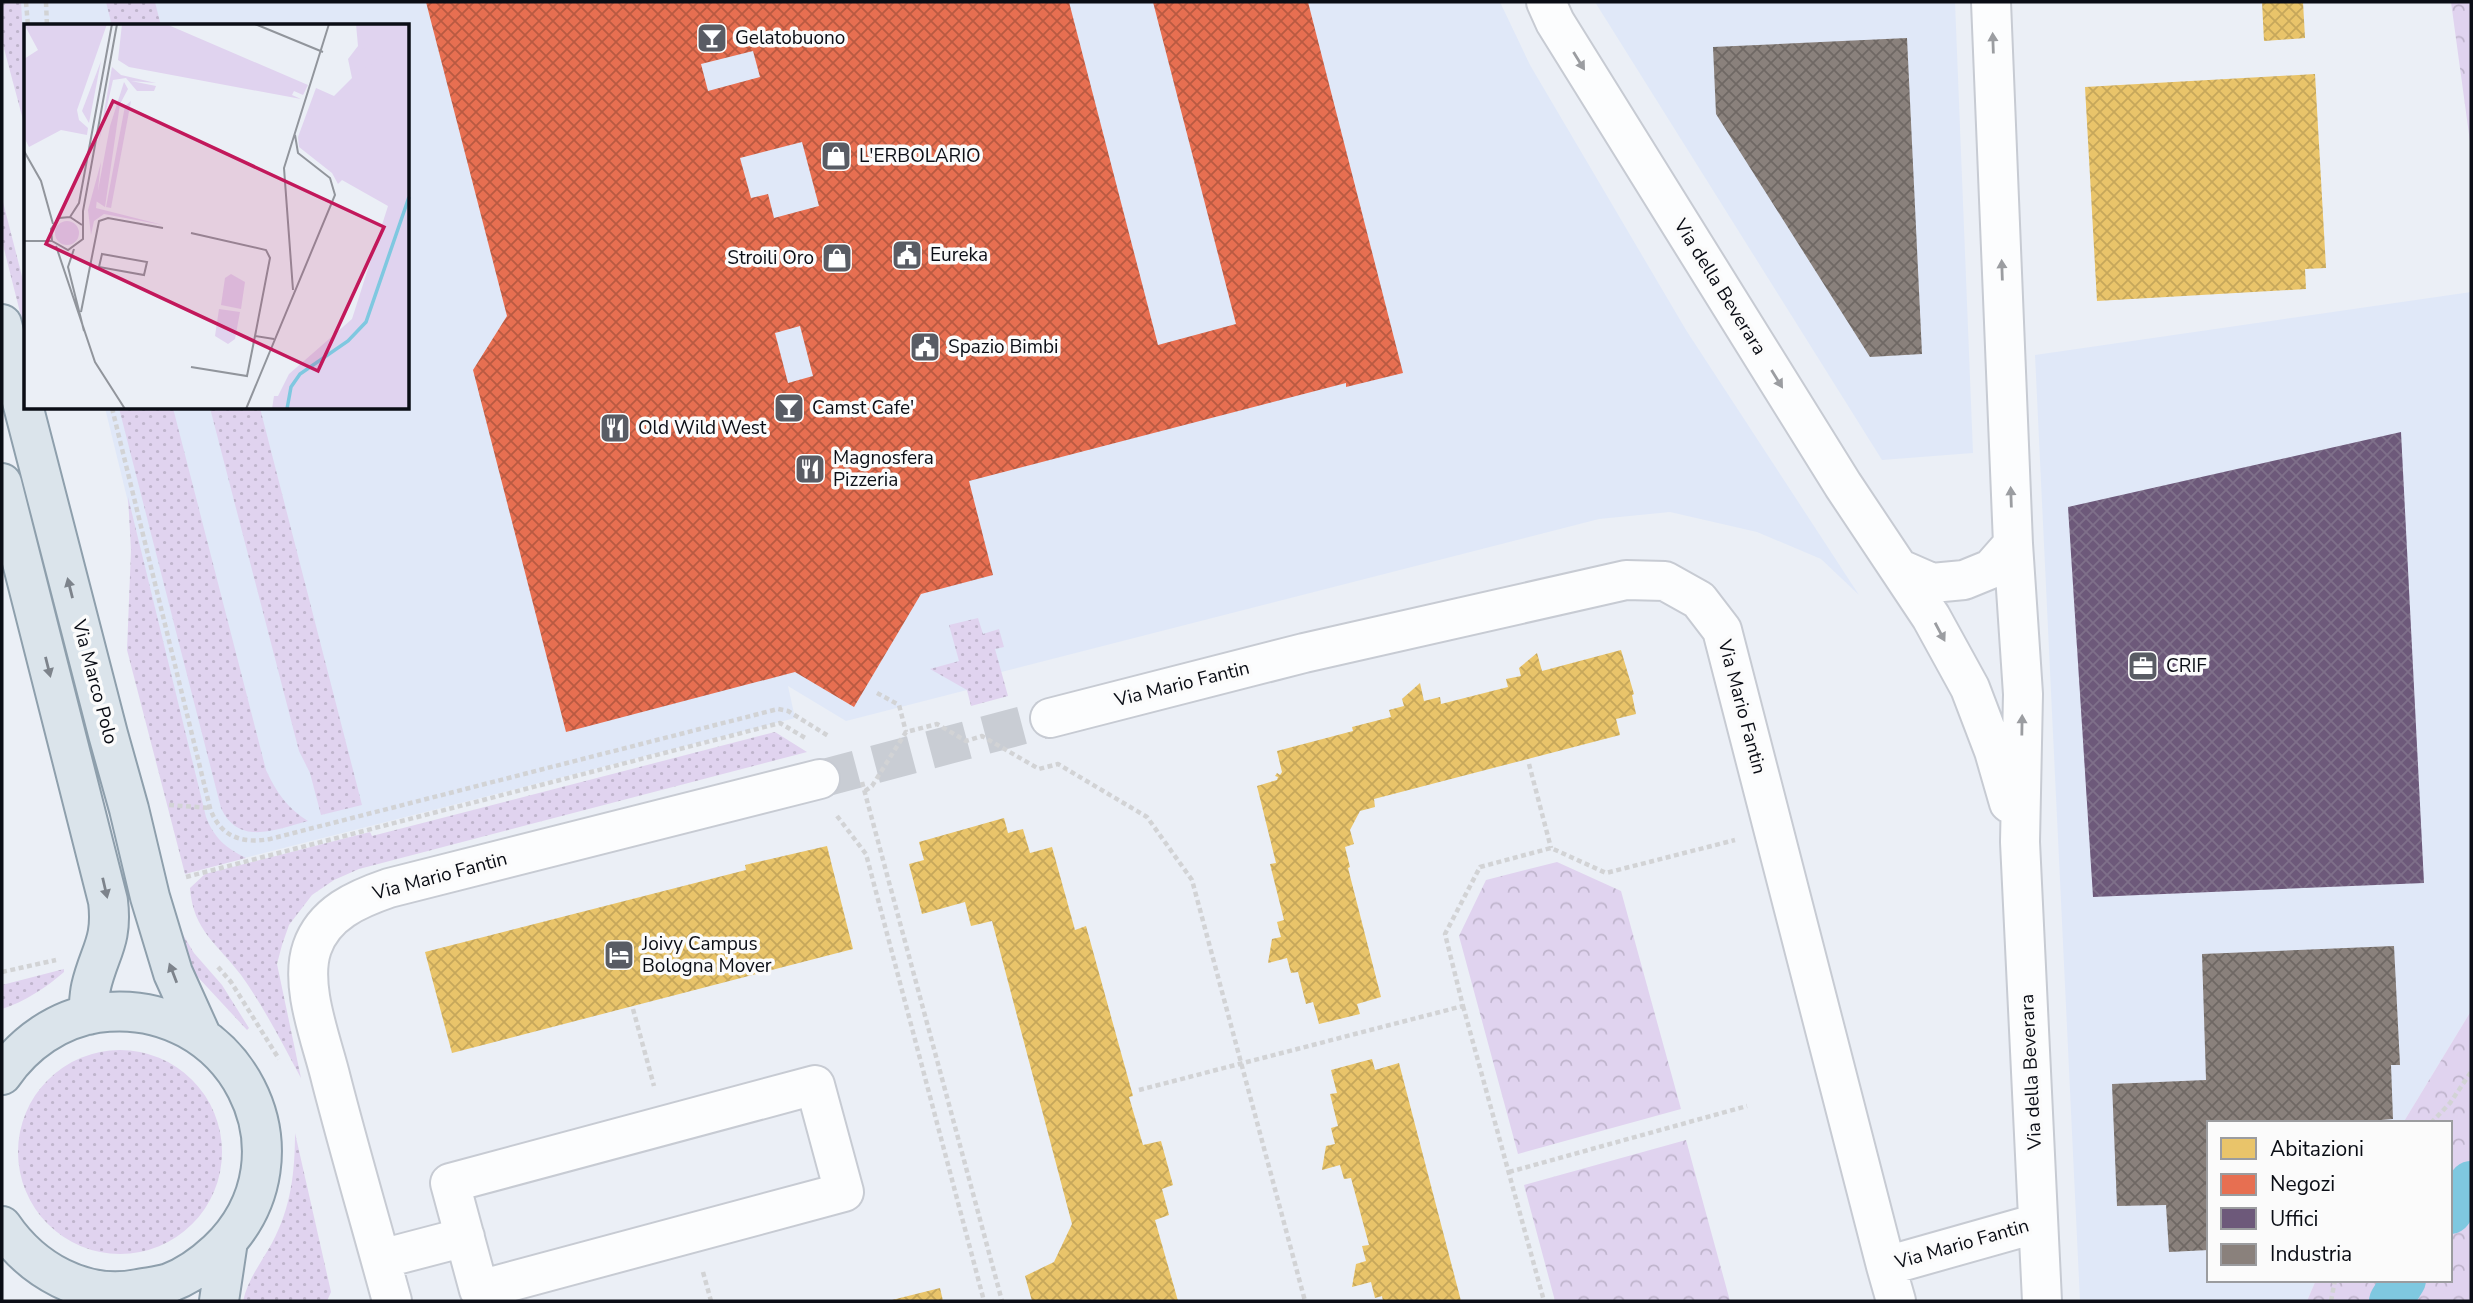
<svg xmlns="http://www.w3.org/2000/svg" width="2473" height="1303" viewBox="0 0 2473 1303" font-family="'Nunito Sans',sans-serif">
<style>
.built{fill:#e0e8f8}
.grass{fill:url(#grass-dots)}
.park{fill:url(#park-crowns)}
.homes{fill:url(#homes-cross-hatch)}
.shops{fill:url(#shops-cross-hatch);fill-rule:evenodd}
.offices{fill:url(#offices-cross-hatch)}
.industry{fill:url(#industry-cross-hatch)}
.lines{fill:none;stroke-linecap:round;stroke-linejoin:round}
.canal{stroke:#7fc8e0;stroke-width:44}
.minor-tunnel{stroke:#c9cdd4;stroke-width:38;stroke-dasharray:38 19;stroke-linecap:butt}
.minor-casing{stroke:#c7cbd3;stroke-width:42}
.major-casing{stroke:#8e9fac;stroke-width:42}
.path{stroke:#d2d3d5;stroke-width:4.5;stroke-dasharray:5 3.5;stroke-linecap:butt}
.minor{stroke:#fcfdfe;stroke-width:38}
.major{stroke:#dbe4eb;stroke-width:38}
.oneway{fill:#9b9da1}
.oneway2{fill:#7d838b}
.labels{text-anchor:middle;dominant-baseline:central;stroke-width:7;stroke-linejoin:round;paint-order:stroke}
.poi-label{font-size:19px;fill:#0a0d15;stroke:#fbfbfb;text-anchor:start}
.street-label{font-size:19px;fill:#0a0d15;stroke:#fbfbfb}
.inset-river{fill:none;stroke:#7fc8e0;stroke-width:3.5}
.inset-road{fill:none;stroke:#91959c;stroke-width:2}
.view{fill:#c2185b;fill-opacity:0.15;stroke:#c2185b;stroke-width:3.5}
.inset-edge{fill:none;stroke:#0a0d15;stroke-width:3.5}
</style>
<defs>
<pattern id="grass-dots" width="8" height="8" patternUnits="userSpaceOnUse" patternTransform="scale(1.75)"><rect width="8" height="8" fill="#e0d3ef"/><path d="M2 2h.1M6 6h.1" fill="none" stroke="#bfb4cc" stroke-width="1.8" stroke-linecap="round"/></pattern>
<pattern id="park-crowns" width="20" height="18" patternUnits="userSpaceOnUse" patternTransform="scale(1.75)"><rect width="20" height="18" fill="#e0d3ef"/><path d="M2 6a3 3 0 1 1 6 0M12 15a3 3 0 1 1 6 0" fill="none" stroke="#bfb4cc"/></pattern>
<pattern id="homes-cross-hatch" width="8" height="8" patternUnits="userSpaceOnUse" patternTransform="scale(1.75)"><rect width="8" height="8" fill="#e9c46a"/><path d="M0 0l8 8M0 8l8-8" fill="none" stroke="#c6a75b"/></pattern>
<pattern id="shops-cross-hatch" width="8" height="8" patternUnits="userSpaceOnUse" patternTransform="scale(1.75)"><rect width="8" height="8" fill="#e76f51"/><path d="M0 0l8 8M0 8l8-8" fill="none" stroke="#b95a42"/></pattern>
<pattern id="offices-cross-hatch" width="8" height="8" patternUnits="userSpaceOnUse" patternTransform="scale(1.75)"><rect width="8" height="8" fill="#6d597a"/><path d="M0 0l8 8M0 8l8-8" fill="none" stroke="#7f708a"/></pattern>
<pattern id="industry-cross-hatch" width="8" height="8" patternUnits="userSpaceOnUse" patternTransform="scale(1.75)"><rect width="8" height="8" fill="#8a817c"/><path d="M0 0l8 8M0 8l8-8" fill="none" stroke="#6f6864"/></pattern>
</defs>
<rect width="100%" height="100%" fill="#ebeff6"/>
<!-- built -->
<path class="built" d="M18,2H1500L1530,65L1686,330L1859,595L1821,559L1757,532L1670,512L1599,519L1001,672L967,690L846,721L788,686L795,718L217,865L105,408H408V26H26V90Z
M1595,2H1955L1973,453L1882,460Z
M2471,292V1011L2403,1123H2209V1280H2316L2307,1301H2080L2035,355Z"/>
<!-- grass -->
<path class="grass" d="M2,2H21L26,90V131L2,41Z
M106,2H155L161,26H112Z
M2,198L26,292V336L2,241Z
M119,408H173L266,770C276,792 288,809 308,821C276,829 239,847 221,808Z
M210,408H260L362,805L321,815L310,773L299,751Z
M128,497L206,817C214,838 226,848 246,858L185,874L127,650L131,550Z
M978,618L983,634L999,629L1004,647L995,649L1008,696L971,706L967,690L930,669L959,661L949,625Z
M775,732L807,752L359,869L334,880L312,895L289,925L282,945L277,964L301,1078C282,1043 264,1007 241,975C218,944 193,931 190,888L205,874L370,832L372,836Z
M179,928L194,953L222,985L249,1028L247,1030L195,974Z
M64,969V972C47,987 24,1002 2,1009V985Z
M18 1152a102 102 0 1 1 204 0a102 102 0 1 1-204 0Z
M295,1133L331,1292L327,1301H243C248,1279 261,1263 272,1243C291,1208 295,1172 295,1133Z"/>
<!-- park -->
<path class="park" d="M2451,2H2471V149Z
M1557,862L1621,891L1681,1109L1518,1154L1459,936L1486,880Z
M2471,1011V1301H2307L2316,1280H2450V1123H2403Z
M1686,1140L1730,1301H1555L1524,1185Z"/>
<!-- homes -->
<path class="homes" d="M2262,2H2303L2305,38L2264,41Z
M2315,74L2326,268L2305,269L2306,289L2097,301L2085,87Z
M1621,650L1634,694L1632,695L1636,714L1616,719L1620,735L1374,799L1375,807L1360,811L1350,830L1354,844L1345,847L1350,867L1348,868L1381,997L1357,1004L1360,1014L1319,1024L1313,1002L1306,1004L1298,972L1291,973L1287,958L1268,963L1272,939L1281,937L1277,922L1284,920L1270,864L1276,863L1257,786L1277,780L1278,777L1275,776L1277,773L1280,775L1282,772L1277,751L1353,731L1352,727L1391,717L1389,710L1404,706L1402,699L1420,683L1424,701L1440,697L1441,704L1508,687L1506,679L1521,676L1519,668L1537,653L1542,671Z
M1004,818L1008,833L1023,829L1030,853L1052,847L1075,930L1086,926L1133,1096L1129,1097L1143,1145L1161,1141L1173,1185L1162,1189L1169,1215L1155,1220L1178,1301H1032L1025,1276L1054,1262L1072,1224L992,921L971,926L965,902L922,914L909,864L924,860L919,842Z
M827,846L853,949L452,1053L425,952L746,870L745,865Z
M1372,1059L1375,1070L1399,1063L1461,1301H1383L1382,1296L1375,1298L1371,1282L1352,1287L1356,1264L1366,1261L1362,1246L1369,1245L1351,1178L1344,1179L1340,1165L1322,1170L1326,1146L1335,1144L1331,1128L1338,1126L1330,1094L1337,1093L1331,1070Z
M940,1288L943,1301H892V1300Z"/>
<!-- shops -->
<path class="shops" d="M426,2H1069L1158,345L1236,324L1153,2H1308L1403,373L1346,387V383L969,481L993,575L921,594L854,707L795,672L566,732L473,370L507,316ZM753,51L760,77L708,91L701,64ZM802,142L819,206L774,218L768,194L751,198L740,158ZM800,326L813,376L788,383L775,333Z"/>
<!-- offices -->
<path class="offices" d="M2401,432L2424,883L2093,897L2068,507Z"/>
<!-- industry -->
<path class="industry" d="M1907,38L1922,354L1870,357L1716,114L1713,47Z
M2394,946L2400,1065H2391L2393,1119L2346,1123H2209V1250L2169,1252L2166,1205L2117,1206L2112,1084L2206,1080L2202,954Z"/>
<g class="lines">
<!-- canal -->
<path class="canal" d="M2450,1212L2471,1183
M2391,1301L2404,1280"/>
<!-- minor-tunnel -->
<path class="minor-tunnel" d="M820,779L1050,718"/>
<!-- minor casing -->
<g class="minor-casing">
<path id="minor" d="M1546,2L1555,22L1843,485L1931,617L1970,688L1994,751L2009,803
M1991,2L2013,544L2023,694L2020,842L2042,1301
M1900,569L1932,583L1964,580L1991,569L2013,544
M1050,718L1304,653L1626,580L1665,581L1699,600L1722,630L1886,1266L2038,1223
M815,1085L844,1192L479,1290L450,1183Z
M381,1259L465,1237
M1886,1266L1896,1301
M392,1301C372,1227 350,1153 331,1079C322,1041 299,986 312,948C324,913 357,899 389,888L820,779"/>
</g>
<!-- major casing -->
<g class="major-casing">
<path id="major" d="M2,324L108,734L129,809L150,897L173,973L201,1035
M2,483L108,901C113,942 99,952 91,987C89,996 89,1006 88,1015
M2,1075C24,1043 58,1019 97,1013C234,994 318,1155 218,1251C204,1264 188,1276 169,1283C160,1286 148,1287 138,1289C84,1300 32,1270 2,1226
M219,1301L228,1241"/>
</g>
<!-- path -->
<path class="path" d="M26,2L28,26
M46,2L47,26
M112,408L210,808C220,837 242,844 270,839L778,709L788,711L830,737
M877,693L899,705L906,732
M1529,764L1551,848
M862,782L1002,1301
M865,791L872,786L906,732L937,724L966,741L982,736L1039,769L1058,764L1147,817L1192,880L1305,1301
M169,805L210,808
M837,816L866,854L984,1301
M186,877L780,723L807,739
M218,967L231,982L279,1059
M2,972L56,960
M1463,1006L1544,1301
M633,1009L654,1086
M1139,1090L1463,1006L1445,934L1480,867L1551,848L1606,873L1735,840
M2431,1123L2450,1103L2471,1072
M1509,1172L1747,1106
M703,1272L711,1301
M2331,1301L2335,1280"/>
<!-- minor -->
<use href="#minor" class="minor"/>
<!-- major -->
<use href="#major" class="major"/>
</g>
<!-- one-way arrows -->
<defs><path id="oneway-solid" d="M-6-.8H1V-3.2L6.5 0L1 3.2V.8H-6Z" transform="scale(1.75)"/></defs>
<g class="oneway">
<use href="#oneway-solid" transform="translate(1993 43) rotate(-92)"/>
<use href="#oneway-solid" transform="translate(1579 61) rotate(58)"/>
<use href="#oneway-solid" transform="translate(2002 270) rotate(-92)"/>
<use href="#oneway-solid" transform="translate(1777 379) rotate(58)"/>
<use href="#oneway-solid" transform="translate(2011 497) rotate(-92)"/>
<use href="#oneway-solid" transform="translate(1940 632) rotate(62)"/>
<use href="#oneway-solid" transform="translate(2022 725) rotate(-89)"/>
</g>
<g class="oneway2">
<use href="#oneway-solid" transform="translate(70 588) rotate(-104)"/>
<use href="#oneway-solid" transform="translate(48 667) rotate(76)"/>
<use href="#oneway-solid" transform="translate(105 888) rotate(77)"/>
<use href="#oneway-solid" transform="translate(173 973) rotate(-111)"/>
</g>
<!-- icons -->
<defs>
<g id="bar-square" transform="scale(1.575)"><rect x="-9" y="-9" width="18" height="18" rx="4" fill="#595c64" stroke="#fbfbfb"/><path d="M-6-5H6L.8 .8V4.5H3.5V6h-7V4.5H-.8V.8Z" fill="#fff"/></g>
<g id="shop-square" transform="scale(1.575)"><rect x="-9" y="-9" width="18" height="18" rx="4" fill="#595c64" stroke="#fbfbfb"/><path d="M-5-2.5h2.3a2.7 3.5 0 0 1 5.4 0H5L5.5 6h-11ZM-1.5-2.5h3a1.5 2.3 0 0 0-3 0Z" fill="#fff"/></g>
<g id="civic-square" transform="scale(1.575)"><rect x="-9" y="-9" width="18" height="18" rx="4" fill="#595c64" stroke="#fbfbfb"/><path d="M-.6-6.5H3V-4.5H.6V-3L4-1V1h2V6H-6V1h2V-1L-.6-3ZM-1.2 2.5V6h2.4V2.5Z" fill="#fff"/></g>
<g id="restaurant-square" transform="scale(1.575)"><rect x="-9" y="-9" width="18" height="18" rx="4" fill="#595c64" stroke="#fbfbfb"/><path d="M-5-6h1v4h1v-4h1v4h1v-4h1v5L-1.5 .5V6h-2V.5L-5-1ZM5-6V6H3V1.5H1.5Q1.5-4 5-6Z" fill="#fff"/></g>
<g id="office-square" transform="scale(1.575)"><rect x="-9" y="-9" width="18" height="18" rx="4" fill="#595c64" stroke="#fbfbfb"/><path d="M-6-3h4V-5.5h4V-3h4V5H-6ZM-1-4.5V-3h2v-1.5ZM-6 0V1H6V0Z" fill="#fff"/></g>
<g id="hotel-square" transform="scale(1.575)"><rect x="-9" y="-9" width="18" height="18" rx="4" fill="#595c64" stroke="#fbfbfb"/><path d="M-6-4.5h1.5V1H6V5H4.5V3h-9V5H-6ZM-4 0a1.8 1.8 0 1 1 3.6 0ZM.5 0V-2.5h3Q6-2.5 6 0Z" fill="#fff"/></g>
</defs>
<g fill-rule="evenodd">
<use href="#bar-square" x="712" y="38"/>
<use href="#shop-square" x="836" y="156"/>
<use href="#civic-square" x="907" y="255"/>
<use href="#shop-square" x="837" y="258"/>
<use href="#civic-square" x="925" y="347"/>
<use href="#bar-square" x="789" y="408"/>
<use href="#restaurant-square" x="615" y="428"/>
<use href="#restaurant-square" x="810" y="469"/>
<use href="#office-square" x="2143" y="666"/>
<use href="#hotel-square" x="619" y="955"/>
</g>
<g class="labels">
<!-- poi labels -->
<g class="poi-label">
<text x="735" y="38">Gelatobuono</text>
<text x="859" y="156">L'ERBOLARIO</text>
<text x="930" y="255">Eureka</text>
<text x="814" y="258" text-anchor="end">Stroili Oro</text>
<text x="948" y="347">Spazio Bimbi</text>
<text x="812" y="408">Camst Cafe'</text>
<text x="638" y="428">Old Wild West</text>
<text x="833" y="458">Magnosfera<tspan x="833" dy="22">Pizzeria</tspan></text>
<text x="2166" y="666">CRIF</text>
<text x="642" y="944">Joivy Campus<tspan x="642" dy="22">Bologna Mover</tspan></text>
</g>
<!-- street labels -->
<g class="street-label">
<text transform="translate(1720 287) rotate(58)">Via della Beverara</text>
<text transform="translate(95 682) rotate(75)">Via Marco Polo</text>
<text transform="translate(1182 684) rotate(-14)">Via Mario Fantin</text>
<text transform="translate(1742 707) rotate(75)">Via Mario Fantin</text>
<text transform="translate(440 876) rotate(-15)">Via Mario Fantin</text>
<text transform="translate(2031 1072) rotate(-93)">Via della Beverara</text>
<text transform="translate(1962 1244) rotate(-16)">Via Mario Fantin</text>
</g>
</g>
<!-- overview -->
<g transform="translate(24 24)">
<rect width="385" height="385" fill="#ebeff6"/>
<path d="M77,37L65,99L58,87ZM88,43L97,51L132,59L107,57L132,62L130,67H113L102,54L89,56L74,122ZM100,58L104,65L96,80L81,183L72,177L86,102ZM107,77L87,184L82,183L101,82ZM77,138L72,184L139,201L80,190L70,197L67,211L64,186ZM31 209a12 12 0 1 1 24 0a12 12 0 1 1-24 0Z" fill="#e0d3ef"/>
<path d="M0,0H83L53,86L55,96L64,104L63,111L37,106L5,123L0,113V35L14,26ZM98,0H142L284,61L279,71L270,67L268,71L277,75L105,43L94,36ZM332,0H385V385H248L250,372H254L265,350L328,295L364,182L318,156L314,160L308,149L275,123L274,113L292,64L310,72L328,54L324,35L334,22ZM207,250L221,258L217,285L197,281L201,254ZM195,285L216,288L211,315L204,320L191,312Z" fill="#e0d3ef"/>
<path d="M351,17L361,30L339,46L328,32ZM361,61L376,79L367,87L353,69Z" fill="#e0d3ef"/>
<path class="inset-river" d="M263,385L267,363L276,350L324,317L342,298L385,173"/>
<path class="inset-road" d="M231,0L299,28M0,127L17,157L29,200M46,193L55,179L88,0M58,201L46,193L35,194L27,205L28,217L44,226L59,215V187L93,0M167,209L242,226L246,234L231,312L250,315M0,217H28M32,222L71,338L101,385M50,225L44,243L60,307M78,230L123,238L120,251L75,243ZM269,266L260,144L305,0M57,288L75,197L84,194L139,204M167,343L223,352L231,312M222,385L311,171L306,154L274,129L271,111"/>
<path class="view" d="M89,77L360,203L294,347L22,220Z"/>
<rect width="385" height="385" class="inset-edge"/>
</g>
<!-- border -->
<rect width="2473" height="1303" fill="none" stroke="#0a0d15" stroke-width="7"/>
<!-- legend -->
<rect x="2207" y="1121" width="245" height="161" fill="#fbfbfb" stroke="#9b9c9f" stroke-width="2"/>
<rect x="2221" y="1138" width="35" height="21" fill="#e9c46a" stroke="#9b9c9f" stroke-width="2"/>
<text x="2270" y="1156" font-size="21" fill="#0a0d15">Abitazioni</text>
<rect x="2221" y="1174" width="35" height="21" fill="#e76f51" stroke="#9b9c9f" stroke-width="2"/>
<text x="2270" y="1191" font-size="21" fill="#0a0d15">Negozi</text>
<rect x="2221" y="1208" width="35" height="21" fill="#6d597a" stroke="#9b9c9f" stroke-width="2"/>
<text x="2270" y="1226" font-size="21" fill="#0a0d15">Uffici</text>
<rect x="2221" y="1244" width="35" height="21" fill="#8a817c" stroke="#9b9c9f" stroke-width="2"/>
<text x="2270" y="1261" font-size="21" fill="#0a0d15">Industria</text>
</svg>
